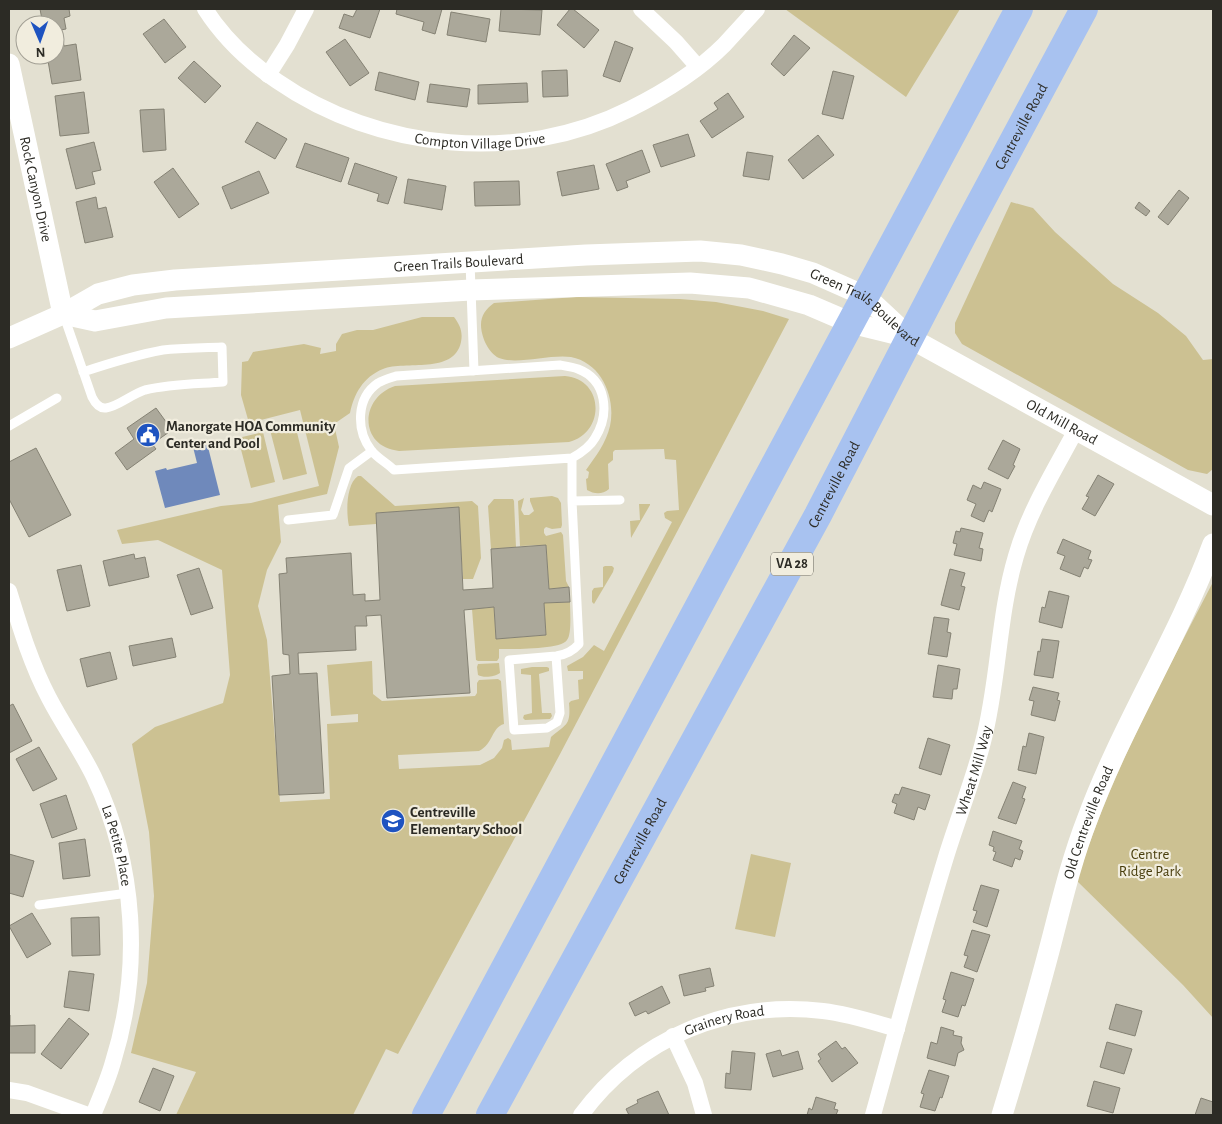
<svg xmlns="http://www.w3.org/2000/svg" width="1222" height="1124" viewBox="0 0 1222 1124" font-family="'Alegreya Sans',sans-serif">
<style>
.green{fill:#ccc192}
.water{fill:#6f89bb}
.building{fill:#aba89a;stroke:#858274}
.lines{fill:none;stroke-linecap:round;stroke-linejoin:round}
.service{stroke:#fff;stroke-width:9}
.minor{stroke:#fff;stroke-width:16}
.tertiary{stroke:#fff;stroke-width:21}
.trunk{stroke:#a8c2f0;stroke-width:28}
.labels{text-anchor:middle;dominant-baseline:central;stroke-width:4.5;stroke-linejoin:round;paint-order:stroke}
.shield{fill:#f1edde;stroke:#67655c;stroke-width:1}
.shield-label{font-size:14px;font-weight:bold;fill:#2c2b25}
.street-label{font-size:15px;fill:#2c2b25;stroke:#f1edde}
.poi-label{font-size:15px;font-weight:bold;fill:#2c2b25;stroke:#f1edde;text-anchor:start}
.park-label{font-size:15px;fill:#493e0d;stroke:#f1edde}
</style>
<rect width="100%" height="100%" fill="#e3e0d1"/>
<!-- green -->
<path class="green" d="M785,9H960L906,97Z
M1011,202L1033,208L1055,232L1113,284L1158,313L1186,336L1203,360L1213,359V469L1207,474L1188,470L962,344L955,333V323Z
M576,297L680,299L716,302L763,311L789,319L559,756L398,1054L386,1049L353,1115H176L196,1072L131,1053L147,983L154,896L149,832L132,744L155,727L223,703L230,675L222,570L158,540L122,544L117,530L221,506L251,503L319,486L300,410L249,423L241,395L242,362L248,361L253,352L304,344L321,348L320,354L336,351V344L342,334L357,330H373L422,317H454C460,325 463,332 461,342C454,375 405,360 383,369C363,377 354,394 350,413L334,424L339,447L327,494L278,505L281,542L267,570L258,606L267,640L280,802L330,799L327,724L358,722V714L331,716L327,665L372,661L373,694L382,701L475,696L477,693V683L479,680L498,679L501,681L504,724C491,728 494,743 479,751L398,755L399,769L480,765L494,758L502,748L504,740L508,738L511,740L512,750L549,747L551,737C566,724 571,726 569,703L571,701L579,699L578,680L583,679V671H568L567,666L583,657L594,645L604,651L672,522L665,518L664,513L667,511L679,510L676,460L665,459L664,449L615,450L613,452V460L608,464L609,489C602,495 594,494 587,490L586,479L588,478L589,472L586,470C596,456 606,443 610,426C616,398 602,363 571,357C550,354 517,365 499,358C488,353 481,336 481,325C481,315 486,309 494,303Z
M565,376C604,379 606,432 569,442L399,451C359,447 359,398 395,386Z
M295,424L307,474L283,480L270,430Z
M263,432L275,482L251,488L238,438Z
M358,476H361L395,506L472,501L478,506L481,558L473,579H463L458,508L376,513V524L349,526C346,513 346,484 358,476Z
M552,496L558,498L561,503L562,525L561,528L552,529L546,527L544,529V533L546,536L561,532L563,535L566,581L569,587L549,589L546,545L520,546L518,501L524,498L521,510L524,515H529L534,511L530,501V498Z
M494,499H513L514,501L516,547L491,549L488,506Z
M639,504H650V505L631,538L630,521L640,520Z
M605,566H612L614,568L613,572L594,604L592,602V591L594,588L603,587V567Z
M1213,582V1018L1183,985L1077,881C1109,776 1163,679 1213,582Z
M570,602C570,610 572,634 567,640C561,650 511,649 499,649V658L497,661H478L476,660L472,609L494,607L496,639L546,635L544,603Z
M499,663L500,673C495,677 483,678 478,675L477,667L478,664Z
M532,667H547L549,668V671L539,674L542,713H551L552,716L550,719L525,720L523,718L524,715L532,713L531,675L521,674V669Z
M751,854L791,863L775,937L735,929Z"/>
<!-- water -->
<path class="water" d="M207,443L220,495L165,508L155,471L166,468L167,470L197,463L193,447Z"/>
<!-- building -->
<path class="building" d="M40,9H69L70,16L64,18L66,29L55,31V25H43Z
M357,9H380L370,38L339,28L344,14L353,17Z
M397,9H442L435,34L422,30L424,22L396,14Z
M501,9L542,10L540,35L499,31Z
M570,9H573L599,30L584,48L557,25Z
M451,12L490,19L486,42L447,35Z
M164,19L186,47L165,63L143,34Z
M794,35L810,48L784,76L771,64Z
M345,39L369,73L350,86L326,52Z
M63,41L64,46L76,44L81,80L52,84L47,55H55V42Z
M615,41L633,48L620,82L603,76Z
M194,61L221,86L205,103L178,78Z
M567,70L568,96L543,97L542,71Z
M833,71L854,76L843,119L822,114Z
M379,72L419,82L415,100L375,90Z
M527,83L528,102L478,104V85Z
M430,84L470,89L467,107L427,102Z
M84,92L89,133L60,136L55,96Z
M728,93L744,117L712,138L700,121L718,109L714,103Z
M164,109L166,150L143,152L140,110Z
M257,122L287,139L275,159L245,142Z
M688,134L695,156L661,167L653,145Z
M818,135L834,155L803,179L788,160Z
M94,142L101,170L92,172L95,184L76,189L66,149Z
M305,143L349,158L341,182L296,167Z
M642,150L650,172L626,181L628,187L617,191L606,164Z
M747,152L773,156L769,180L743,176Z
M355,163L397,177L388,204L377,201L379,194L348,184Z
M594,165L599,189L562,196L557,172Z
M173,168L199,204L179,218L154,182Z
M259,171L269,193L231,209L222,187Z
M408,179L446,186L442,210L404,203Z
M519,181L520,205L475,206L474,182Z
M1179,190L1189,198L1168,225L1158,217Z
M96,197L98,209L106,207L113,237L85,243L76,202Z
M1139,202L1150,211L1146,216L1135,208Z
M156,408L172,430L152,444L156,449L127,470L115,453L134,439L127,428Z
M1003,440L1020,449L1013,465L1015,466L1008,479L988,469Z
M36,448L71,515L29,537L9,499V462Z
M1098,475L1114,484L1095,516L1082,509L1089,497L1086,496Z
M984,482L1001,489L992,512L989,510L984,522L971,516L976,504L967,500L973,485L981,489Z
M459,507L463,590L493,588L491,549L546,545L549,589L569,587L570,602L544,603L546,635L496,639L494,607L464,610L470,693L387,698L381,615L366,616L367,626H355L356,650L298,653L299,674L317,673L324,793L279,795L272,676L290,674L289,655L283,654L279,574L287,573L286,558L351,553L353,595L365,594V601L380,600L376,513Z
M961,528L983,533L979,548L983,549L981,561L954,555L957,544L953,543L956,531L960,532Z
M1063,539L1091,551L1088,559L1092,560L1088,569L1084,567L1080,577L1060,569L1065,556L1057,553Z
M134,554L135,559L145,557L149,577L109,586L103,561Z
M81,565L90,606L67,611L57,570Z
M199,568L213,608L191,615L177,575Z
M950,569L965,573L961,586L965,587L959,610L941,605Z
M1049,591L1069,596L1062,628L1039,622L1042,607L1045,608Z
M934,617L949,619L947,632L951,633L947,657L928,654Z
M172,638L176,657L133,666L129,646Z
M1042,639L1059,641L1053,678L1034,675L1038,651L1040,652Z
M110,652L117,679L87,687L80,659Z
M938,665L960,669L957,689H953L952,699L933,697Z
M1033,687L1059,693L1057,700L1060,701L1055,721L1031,715L1034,701L1029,700Z
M13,704L32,741L9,753V706Z
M1029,733L1044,737L1036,774L1018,770L1023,746L1026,747Z
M928,738L950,745L941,775L919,768Z
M39,747L57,779L33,791L16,759Z
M1013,782L1026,787L1022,798L1025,799L1016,824L998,818Z
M902,787L930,795L925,810L918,807L914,820L894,813L897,804L892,802L895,794L899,795Z
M66,795L77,829L52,838L40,804Z
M993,831L1022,841L1019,849L1023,851L1020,860L1015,858L1012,867L993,860L996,852L993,851L994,847L989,845Z
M85,839L90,876L63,879L59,843Z
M9,854L34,861L23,897L9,893Z
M981,885L999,890L987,927L973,922L977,911L973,910Z
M32,913L51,944L27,958L9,926Z
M99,917L100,955L72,956L71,918Z
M972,930L990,935L977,972L964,967L968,956L964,955Z
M710,968L714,986L705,988L706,991L684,996L679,975Z
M69,971L94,974L89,1011L64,1007Z
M951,972L974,979L965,1006L962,1005L958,1017L942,1012L946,1000L943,999Z
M662,986L670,1003L648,1014L646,1011L635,1016L629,1003Z
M1116,1004L1142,1011L1135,1036L1109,1029Z
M9,1015H10V1026L35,1025V1053H9Z
M69,1018L89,1034L61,1069L41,1054Z
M941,1027L954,1031L953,1035L962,1037L961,1043L964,1050L958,1053L955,1066L927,1058L931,1042L937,1044Z
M836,1041L842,1049L845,1047L858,1063L832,1082L818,1061L821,1059L818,1054Z
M1107,1042L1132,1049L1124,1074L1100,1067Z
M780,1050L782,1056L798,1051L803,1069L773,1077L766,1054Z
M732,1051L755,1053L751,1090L725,1088L726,1073L730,1074Z
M153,1068L174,1076L160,1111L139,1102Z
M929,1070L949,1076L942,1098L940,1097L935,1111L920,1107L924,1094L921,1093Z
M1094,1081L1120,1088L1113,1113L1087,1106Z
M658,1091L669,1115H629L626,1109L638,1103L637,1100Z
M816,1097L836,1103L834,1109L838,1110L836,1115H807L809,1108L812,1110Z
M1201,1098L1213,1102V1115H1195Z"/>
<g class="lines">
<!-- service -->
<path class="service" d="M470,262L474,371
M64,316L92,397C95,403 99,409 106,408C117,407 132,394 145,390C170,384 198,384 223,382L222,347C203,348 182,348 163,350C136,355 110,363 83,372
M9,426L57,398
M572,501L620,500
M288,520L333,515L349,468L372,451
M556,656L560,713L557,722L547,728L514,730L509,660L556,656C565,655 573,651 579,644L572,501V458L394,470C387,463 377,458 371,450C356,430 356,398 378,383C383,380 390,378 396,376L560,365C566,366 573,367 578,369C607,380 610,414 595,438C590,447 581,453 572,458
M39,905L128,893"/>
<!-- minor -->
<g class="minor">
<path id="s1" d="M205,9C223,37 249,62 277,81C378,151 519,165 630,109C664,92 697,72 724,45C735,33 746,21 757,9"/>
<path d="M641,9L676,42L698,67"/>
<path d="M268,75L287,45L306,9"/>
<path id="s2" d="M9,591C20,627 31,664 49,698C63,725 81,750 94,777C136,865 142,969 113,1062C108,1080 100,1098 93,1115"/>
<path d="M673,1036L695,1083L704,1115"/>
<path d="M9,1090L27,1093L88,1115"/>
<path id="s3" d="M581,1115C638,1038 728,1000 823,1011C849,1014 873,1022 897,1029"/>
<path id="s4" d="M873,1115C897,1029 920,942 946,857C958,818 973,781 983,742C999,681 998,616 1016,556C1029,511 1054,471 1076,430"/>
</g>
<!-- tertiary -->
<g class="tertiary">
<path id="s5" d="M9,64L63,314"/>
<path d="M63,314L95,321L166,308L471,290L690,283L749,288L809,305L851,323L908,337"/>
<path id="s6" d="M9,338L63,314L98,294L133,285L175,280L586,255L700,251L741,255L782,264L813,273L865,296L910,338L1213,505"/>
<path id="s7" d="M1002,1115C1019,1059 1035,1004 1050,947C1061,905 1071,861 1087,820C1122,725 1178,639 1213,544"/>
</g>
<!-- trunk -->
<g class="trunk">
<path d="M426,1115L1019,9"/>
<path id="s8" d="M490,1115L818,515L964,233L1084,9"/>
</g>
</g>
<!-- icons -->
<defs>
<g id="civic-disc" transform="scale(1.25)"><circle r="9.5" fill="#1e53c0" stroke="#f1edde"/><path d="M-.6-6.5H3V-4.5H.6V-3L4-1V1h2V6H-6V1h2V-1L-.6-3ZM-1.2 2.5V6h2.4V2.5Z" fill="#fff"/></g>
<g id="school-disc" transform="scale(1.25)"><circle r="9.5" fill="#1e53c0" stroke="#f1edde"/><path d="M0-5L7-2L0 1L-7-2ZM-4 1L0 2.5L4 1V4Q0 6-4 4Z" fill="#fff"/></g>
</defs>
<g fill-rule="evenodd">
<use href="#civic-disc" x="148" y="435"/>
<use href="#school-disc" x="393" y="821"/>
</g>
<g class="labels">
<!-- shield labels -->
<rect class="shield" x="771" y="552.5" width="42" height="23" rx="4"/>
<g class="shield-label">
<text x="792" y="564">VA 28</text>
</g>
<!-- street labels -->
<g class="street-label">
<text stroke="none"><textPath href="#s8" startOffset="1122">Centreville Road</textPath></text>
<text stroke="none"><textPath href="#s1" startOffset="318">Compton Village Drive</textPath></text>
<text stroke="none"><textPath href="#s5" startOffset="128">Rock Canyon Drive</textPath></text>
<text stroke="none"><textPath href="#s6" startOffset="462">Green Trails Boulevard</textPath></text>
<text stroke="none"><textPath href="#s6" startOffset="882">Green Trails Boulevard</textPath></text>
<text stroke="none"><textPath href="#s6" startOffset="1111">Old Mill Road</textPath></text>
<text stroke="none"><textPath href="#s8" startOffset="718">Centreville Road</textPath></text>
<text stroke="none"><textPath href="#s4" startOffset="359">Wheat Mill Way</textPath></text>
<text stroke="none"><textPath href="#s7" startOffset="305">Old Centreville Road</textPath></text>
<text stroke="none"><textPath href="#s8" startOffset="312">Centreville Road</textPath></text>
<text stroke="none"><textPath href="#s2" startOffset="278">La Petite Place</textPath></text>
<text stroke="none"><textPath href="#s3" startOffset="176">Grainery Road</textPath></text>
</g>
<!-- poi labels -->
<g class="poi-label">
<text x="166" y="426">Manorgate HOA Community<tspan x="166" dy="17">Center and Pool</tspan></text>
<text x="410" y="812">Centreville<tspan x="410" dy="17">Elementary School</tspan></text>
</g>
<!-- park labels -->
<g class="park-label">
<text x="1150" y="854">Centre<tspan x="1150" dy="17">Ridge Park</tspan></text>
</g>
</g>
<!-- border -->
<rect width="1222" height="1124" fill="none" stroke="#2c2b25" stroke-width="20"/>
<!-- north arrow -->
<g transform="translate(40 40) rotate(178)"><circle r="24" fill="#f1edde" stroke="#a29f94"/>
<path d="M0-4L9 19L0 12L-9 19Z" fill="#1e53c0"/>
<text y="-8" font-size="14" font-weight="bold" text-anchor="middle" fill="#2c2b25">N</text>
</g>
</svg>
